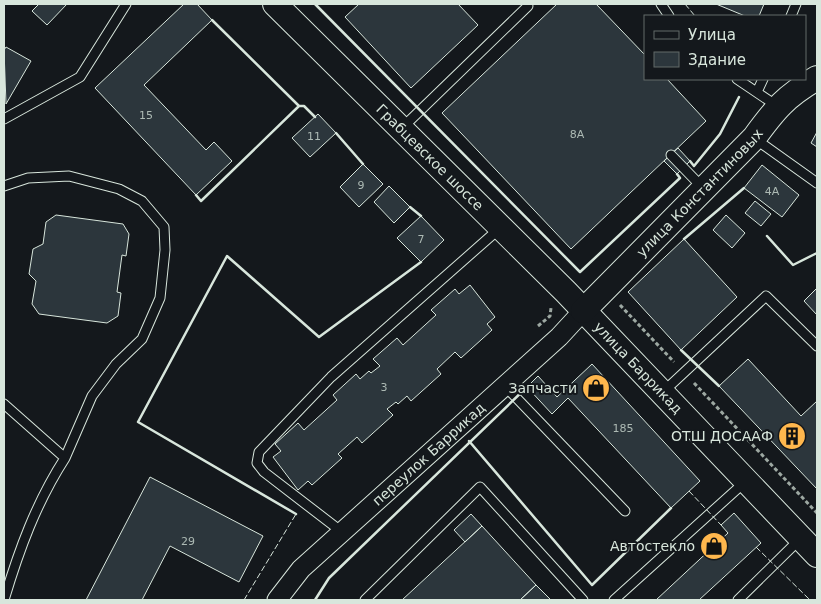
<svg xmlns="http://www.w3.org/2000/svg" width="821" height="604" viewBox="0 0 821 604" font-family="'DejaVu Sans',sans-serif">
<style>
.building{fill:#2c363c;stroke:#d8e6dc}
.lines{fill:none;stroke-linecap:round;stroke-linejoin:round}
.service-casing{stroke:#d8e6dc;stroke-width:11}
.minor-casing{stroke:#d8e6dc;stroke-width:21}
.tertiary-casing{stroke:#d8e6dc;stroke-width:26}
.path{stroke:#9da8a2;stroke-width:3;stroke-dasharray:4 2.5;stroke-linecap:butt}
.service{stroke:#14181c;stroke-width:9}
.minor{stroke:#14181c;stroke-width:19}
.tertiary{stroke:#14181c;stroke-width:24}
.fence{stroke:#d8e6dc;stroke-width:1;stroke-dasharray:6 2.5;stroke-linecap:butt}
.wall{stroke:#d8e6dc;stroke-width:2.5}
.labels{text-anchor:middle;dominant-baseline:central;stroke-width:4;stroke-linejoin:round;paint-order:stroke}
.number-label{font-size:11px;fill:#adbab4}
.street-label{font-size:14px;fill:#d8e6dc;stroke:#14181c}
.poi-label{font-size:14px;fill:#d8e6dc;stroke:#14181c;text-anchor:end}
</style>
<rect width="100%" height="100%" fill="#14181c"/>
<!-- building -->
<path class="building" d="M39,4H67L47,25L32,11Z
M184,4H197L212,20L144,85L206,150L214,142L232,161L196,195L95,88Z
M359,4H458L478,25L411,88L345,17Z
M557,4H596L645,55V79H667L706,121L571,249L442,113Z
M716,4H764L759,16H745Z
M6,47L31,61L6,104L4,50Z
M318,114L336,133L310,157L292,138Z
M817,132V147L811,143Z
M678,148L690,161L677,174L664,161Z
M363,164L383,184L359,207L340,187Z
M762,165L799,195L782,217L744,188Z
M389,186L410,207L394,223L374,202Z
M755,201L771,214L761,226L745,213Z
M56,215L123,224L129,234L126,256L122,255L117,292L121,293L118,316L107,323L39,314L32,304L36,281L29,274L33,249L43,244L46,222Z
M726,215L745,233L732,248L713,230Z
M421,216L444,240L421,262L397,238Z
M684,239L737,297L681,350L628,292Z
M470,285L495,317L487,324L492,330L461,358L455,352L437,369L441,374L411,401L407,396L398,404L396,402L387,409L393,415L362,443L357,437L338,454L342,458L312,485L308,481L298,490L273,457L281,451L275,444L298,423L304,430L337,400L333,395L356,374L360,379L369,371L371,373L380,366L373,359L397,338L403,345L436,315L431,310L455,289L459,294Z
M817,288V315L804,301Z
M748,359L801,416L817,401V489L719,386Z
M592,364L700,481L671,508L568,398L552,414L527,387L538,376L557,397Z
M150,477L263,536L239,582L170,546L142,600H86Z
M734,513L761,543L699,600H656L728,533L721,525Z
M471,514L482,526L465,542L454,530Z
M482,526L536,585L520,600H402Z
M536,585L551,600H520Z"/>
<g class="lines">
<!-- service casing -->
<g class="service-casing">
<path id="service" d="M661,4L669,16
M791,16L796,4
M737,79L777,106
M757,92L763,79
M4,119L80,77L126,4
M401,129L528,6
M754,138L817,183
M671,155L703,188
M4,186L28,178L69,176L119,189L142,201L164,227L165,250L160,298L142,339L116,364L92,396L65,458L4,404
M505,386L625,511
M662,393L766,296L817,346
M342,532L264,472L257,463L259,452L331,377L500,228
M4,600C19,550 36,503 65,458
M365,600L480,487L583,600
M614,600L746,481
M738,600L800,539"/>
</g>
<!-- minor casing -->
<g class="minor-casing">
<g id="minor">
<path id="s1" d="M277,600L301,569L559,337L583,311"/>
</g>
</g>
<!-- tertiary casing -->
<g class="tertiary-casing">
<g id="tertiary">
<path id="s2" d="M275,4L566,292L817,555"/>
<path id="s3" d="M583,311L754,138C775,109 786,96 817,78"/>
</g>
</g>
<!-- path -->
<path class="path" d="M620,305L674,362
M538,326L550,316L551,308
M694,383L817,513"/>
<!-- service -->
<use href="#service" class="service"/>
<!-- minor -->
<use href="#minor" class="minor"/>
<!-- tertiary -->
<use href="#tertiary" class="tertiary"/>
<!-- fence -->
<path class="fence" d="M685,4L695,16
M689,491L721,525
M756,547L810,600
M244,600L296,514"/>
<!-- wall -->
<path class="wall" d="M315,4L580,272L680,178L677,174
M299,106H304L315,117
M336,133L363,164
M690,161L694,166L720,134L739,97
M196,195L201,201L299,106L212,20
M410,207L421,216
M767,236L793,265L817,253
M684,239L744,188
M681,350L719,386
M469,441L592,585L671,508
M296,514L138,422L227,256L319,337L421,262
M315,600L329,578L527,387"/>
</g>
<!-- icons -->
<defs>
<g id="shop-disc" transform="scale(1.4375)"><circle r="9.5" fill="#ffb74d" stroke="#14181c"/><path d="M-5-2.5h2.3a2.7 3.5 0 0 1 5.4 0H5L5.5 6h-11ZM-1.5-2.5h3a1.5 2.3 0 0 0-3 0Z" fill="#111"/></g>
<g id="building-disc" transform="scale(1.4375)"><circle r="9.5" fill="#ffb74d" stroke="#14181c"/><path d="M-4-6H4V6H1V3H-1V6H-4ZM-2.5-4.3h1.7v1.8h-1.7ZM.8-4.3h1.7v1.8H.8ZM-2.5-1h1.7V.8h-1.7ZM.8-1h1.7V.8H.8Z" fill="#111"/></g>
</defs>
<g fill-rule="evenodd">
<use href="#shop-disc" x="596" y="388"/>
<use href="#building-disc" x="792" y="436"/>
<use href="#shop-disc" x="714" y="546"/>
</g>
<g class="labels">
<!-- number labels -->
<g class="number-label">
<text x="146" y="115">15</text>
<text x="577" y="134">8А</text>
<text x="314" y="136">11</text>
<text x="361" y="185">9</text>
<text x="772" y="191">4А</text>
<text x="421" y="239">7</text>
<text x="384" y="387">3</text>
<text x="623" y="428">185</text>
<text x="188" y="541">29</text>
</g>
<!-- street labels -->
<g class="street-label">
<text stroke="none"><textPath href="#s2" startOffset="218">Грабцевское шоссе</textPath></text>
<text stroke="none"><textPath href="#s3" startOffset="166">улица Константиновых</textPath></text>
<text stroke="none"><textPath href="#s2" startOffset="514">улица Баррикад</textPath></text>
<text stroke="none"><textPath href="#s1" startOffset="211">переулок Баррикад</textPath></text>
</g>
<!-- poi labels -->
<g class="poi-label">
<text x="577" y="388">Запчасти</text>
<text x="773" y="436">ОТШ ДОСААФ</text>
<text x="695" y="546">Автостекло</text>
</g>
</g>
<!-- border -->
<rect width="821" height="604" fill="none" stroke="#d8e6dc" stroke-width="10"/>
<!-- legend -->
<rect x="644" y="15" width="162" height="65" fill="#14181c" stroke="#626a69"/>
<rect x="654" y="31" width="25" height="8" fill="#14181c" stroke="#626a69"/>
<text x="688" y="40" font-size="15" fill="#d8e6dc">Улица</text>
<rect x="654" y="52" width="25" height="15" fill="#2c363c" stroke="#626a69"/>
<text x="688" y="65" font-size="15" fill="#d8e6dc">Здание</text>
</svg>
